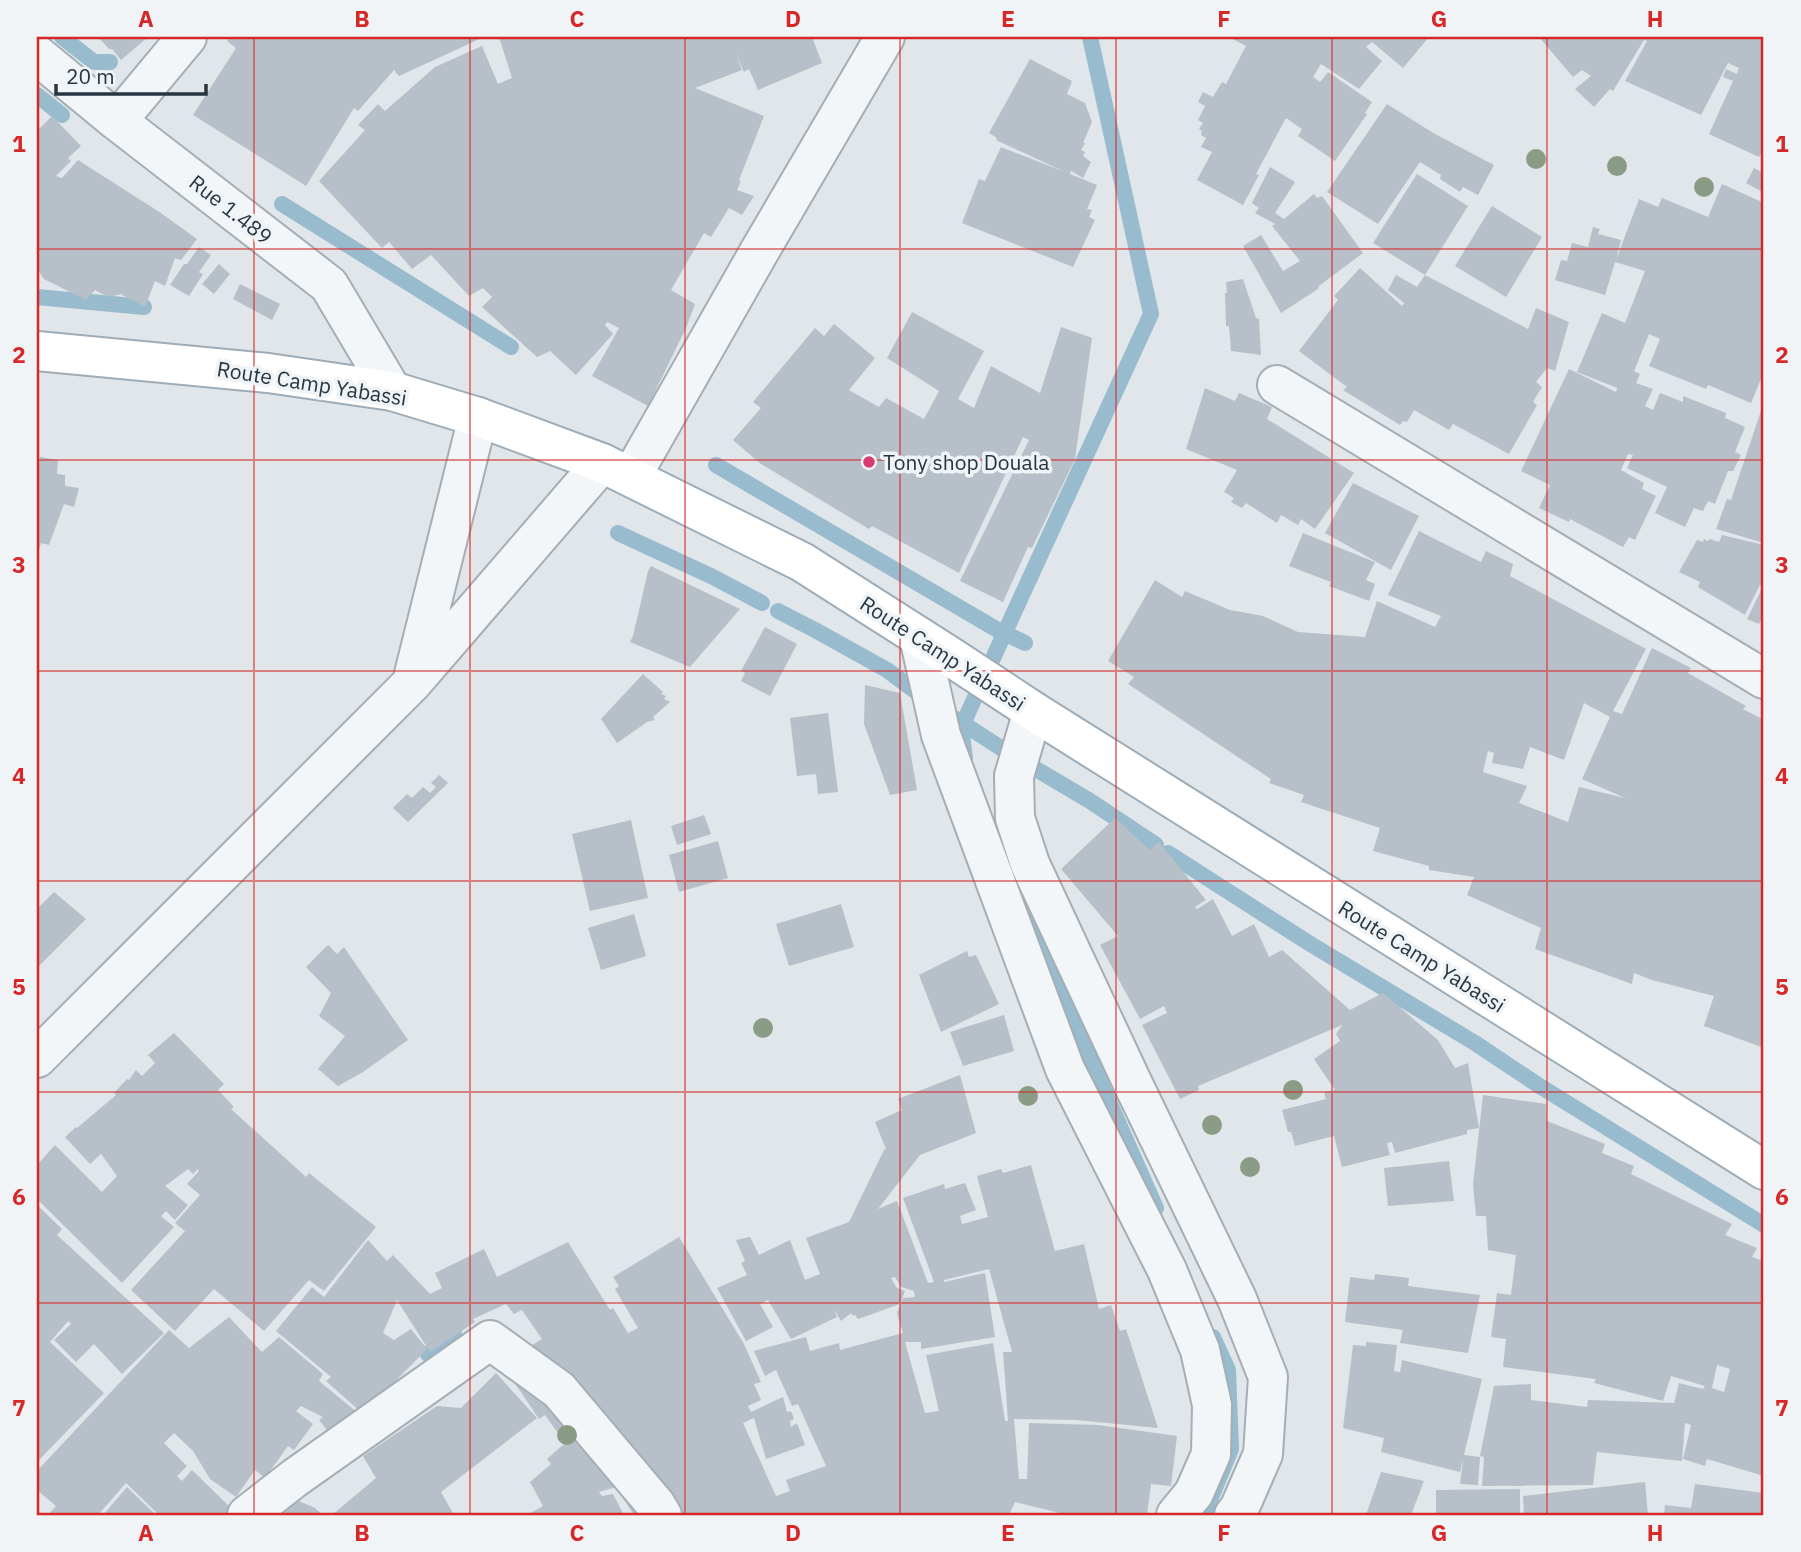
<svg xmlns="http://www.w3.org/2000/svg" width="1801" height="1552" viewBox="0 0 1801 1552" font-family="'IBM Plex Sans',sans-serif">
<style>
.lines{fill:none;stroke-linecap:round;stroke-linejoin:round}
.stream{stroke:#98bbcd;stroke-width:16}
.building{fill:#b7c0c8;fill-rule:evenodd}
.minor-casing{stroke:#a5aeb5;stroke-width:42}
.primary-casing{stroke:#9eacb7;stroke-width:42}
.minor{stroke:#f3f6f8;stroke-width:38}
.primary{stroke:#fff;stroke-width:38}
.tree{fill:#8a9c85}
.grid{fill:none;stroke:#d62828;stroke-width:2;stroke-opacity:0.55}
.poi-dot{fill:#d93b6f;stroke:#f0f4f7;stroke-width:2.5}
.labels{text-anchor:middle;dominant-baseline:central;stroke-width:7;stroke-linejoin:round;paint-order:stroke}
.street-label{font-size:21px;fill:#273643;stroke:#f0f4f7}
.poi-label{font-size:21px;fill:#273643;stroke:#f0f4f7;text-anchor:start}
.neatline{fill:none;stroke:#d62828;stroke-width:2.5}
.grid-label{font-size:23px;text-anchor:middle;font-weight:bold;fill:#d62828}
</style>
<rect width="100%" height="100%" fill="#e0e6ea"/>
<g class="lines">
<!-- stream -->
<path class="stream" d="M62,37L94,62H110
M37,95L62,115
M282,204L511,347
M37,297L144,307
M716,465L996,629L1025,643
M618,533L713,577L762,603
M778,611L815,630L887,670L926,699
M956,719L1004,750L1090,801L1156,845
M965,758L961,728L1151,314L1090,37
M1168,853L1312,945L1475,1043L1538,1085L1764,1225
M1029,921L1156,1208
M428,1354L454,1334
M1204,1515L1231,1449L1228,1370L1213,1337"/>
</g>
<!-- building -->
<path class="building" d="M98,37H148L121,60L112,49H109Z
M231,37H484L399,76L394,70L358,111L354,108L306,186L193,115L236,48L227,41Z
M499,37H812L822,63L758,90L749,69L744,72L736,54L742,70L695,88L764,116L739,180L741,181L737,190L754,196L742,215L729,208L711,237L704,233L671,290L695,304L686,328L648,406L592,376L619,328L607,322L605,325L613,334L576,375L550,351L537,357L482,307L492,297L483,288L469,296L431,255L412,269L389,242L382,248L319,181L365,130L358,125L378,104L385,111L435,67L482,46L498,84L512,78Z
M1229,37H1429L1403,68L1372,42L1366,47L1382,61L1359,89L1321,64L1313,77L1320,82L1328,72L1372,102L1365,113L1367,114L1335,161L1298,136L1302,129L1286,118L1256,174L1259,175L1243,205L1197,180L1212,152L1201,147L1206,138L1201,135L1202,131L1199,129L1203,123L1198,120L1205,106L1198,102L1203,92L1213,97L1222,82L1226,84L1246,46Z
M1539,37H1764V147L1759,157L1709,134L1733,81L1723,77L1726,69L1737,74L1739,68L1728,63L1701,115L1625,81L1647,41L1644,40L1613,91L1610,89L1594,107L1575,89L1591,76L1582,70L1573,77Z
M1030,59L1072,81L1067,94L1085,103L1092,122L1083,143H1085L1081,150L1085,152L1083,156L1091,162L1083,178L1071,171L1070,174L1097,185L1087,209L1092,210L1089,217L1095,220L1073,267L962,223L979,179L985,181L1001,147L1065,172L996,140L997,138L989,133Z
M1387,104L1435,134L1494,165L1478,195L1463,187L1460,192L1440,179L1441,175L1420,162L1378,224L1327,192Z
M52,116L81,146L68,158L71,161L56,176L62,178L78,160L158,211L197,239L181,260L175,258L165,286L155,281L145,307L122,295V294L108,297L95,290L86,300L44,279L37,269V131Z
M1270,167L1295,182L1275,213L1284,219L1314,194L1317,198L1322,196L1363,253L1319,286L1318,289L1281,313L1243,246L1261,235L1283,271L1300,261L1272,226L1275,224L1255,213L1259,208L1252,203Z
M1754,168L1764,173V193L1746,183Z
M1417,174L1468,206L1425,275L1373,243Z
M1722,184L1764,203V372L1751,403L1708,385L1706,389L1649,366L1660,339L1649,334L1634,371L1640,374L1636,383L1653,389L1645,406L1653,410L1660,393L1683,402V396L1726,413L1725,418L1745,427L1735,452L1741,455L1733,471H1728L1715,504L1708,501L1703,511L1694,508L1685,527L1655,513L1667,487L1627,468L1633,455L1628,454L1621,470L1644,483L1642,489L1656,496L1635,540L1629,537L1623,547L1570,519L1569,522L1539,508L1550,485L1521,471L1569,369L1616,392L1617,388L1577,372L1602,313L1625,323L1645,271L1615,262L1605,295L1555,280L1561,260L1567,261L1572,243L1588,247L1593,227L1600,229L1598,234L1621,240L1616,260L1639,199L1658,207L1662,198L1708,217Z
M1492,206L1542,237L1506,297L1455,266Z
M199,247L211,255L199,272L203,274L189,296L170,285L184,264H187Z
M219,264L230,274L214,294L202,284Z
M1360,268L1402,306L1404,303L1388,290L1396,275L1417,287L1425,275L1528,329L1536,308L1569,322L1555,371L1547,368L1536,382L1542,387L1533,402L1537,405L1509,454L1453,424L1449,430L1414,410L1407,422L1403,421L1400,425L1343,390L1347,387L1299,351L1338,300L1334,296Z
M1243,279L1256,318L1259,319L1261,355L1231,351L1229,326H1226V322L1225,293H1227L1226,282Z
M240,284L280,304L272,320L233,299Z
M912,312L984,351L958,399L974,408L991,366L1040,393L1061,327L1092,338L1075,459L1032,548L1028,547L1003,602L960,581L1029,440L1023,437L959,573L872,526L869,529L761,464L733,440L761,408L753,402L815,328L824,336L834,324L875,358L849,390L879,407L886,398L924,419L939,391L887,358Z
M1205,388L1235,401L1239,393L1272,407L1267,419L1354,473L1315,529L1301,519L1298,525L1281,515L1277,523L1246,503L1242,508L1231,502L1234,498L1224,492L1237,470L1186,449Z
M1764,402V543L1716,529L1727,499L1731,500Z
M40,457L58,460L57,474L65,475V486L79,488L74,507L64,504L49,545L41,543L40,548L37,547V471Z
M1353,483L1419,516L1391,570L1325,533Z
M1419,531L1481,562L1486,551L1513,564L1510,576L1646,649L1613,711L1622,714L1652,648L1691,668L1688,673L1746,706L1743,709L1764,720V867L1761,877H1764V1048L1704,1026L1714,996L1652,980L1634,973L1632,984L1535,949L1541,928L1467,895L1474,877L1429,870V866L1373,851L1380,828L1301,802L1304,795L1269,783L1271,779L1128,684L1134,677L1108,661L1155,580L1182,597L1185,591L1230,610L1263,616L1298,632L1365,637L1377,601L1435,627L1441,616L1388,595ZM1584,703L1610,717L1582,779L1625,798L1579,787L1568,822L1519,803L1527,786L1483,772L1488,751L1494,753L1492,763L1523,769L1530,747L1564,760Z
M1303,533L1375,562L1366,580L1375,584L1369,601L1329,586L1331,582L1289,566Z
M1722,535L1764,545V621L1761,620L1759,624L1747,619L1763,586L1760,585L1745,615L1698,587L1700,582L1679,572L1697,540L1703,542L1704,539L1708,541L1710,539L1719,542Z
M651,566L740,609L690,667L630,642L633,636L648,571Z
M765,627L797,644L770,696L741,681L745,673L741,671Z
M643,674L663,692L661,694L666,696L664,699L670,702L653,717L655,720L647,722L617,743L601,719Z
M865,685L900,693L917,790L890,795L864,724Z
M828,713L838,792L818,794L816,774L797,776L790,718Z
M439,775L448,783L408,822L393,808L407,794L412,798L423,787L430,793L436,787L431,783Z
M704,815L711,834L677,845L671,826Z
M1115,818L1150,850L1159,842L1206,900L1195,907L1197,909L1213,899L1232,936L1254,924L1269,957L1282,950L1350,1010L1383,993L1438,1040L1455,1068L1468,1063L1479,1128L1467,1130V1134L1395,1153L1392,1142L1387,1143L1390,1155L1342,1167L1334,1136L1295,1146L1291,1132H1288L1282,1110L1326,1099L1324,1092L1335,1090L1314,1059L1340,1041L1336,1034L1342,1025L1198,1086L1199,1090L1180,1099L1142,1025L1167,1013L1164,1006L1140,1019L1100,945L1118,936L1061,869Z
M631,820L648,898L590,911L572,834Z
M718,841L728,878L679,892L669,855Z
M54,892L86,919L37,968V907L38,908Z
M841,904L854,947L789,966L776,924Z
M634,914L646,956L601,970L588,928Z
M328,945L337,954L344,947L408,1040L363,1072L338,1086L318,1069L345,1036L319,1016L331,993L306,967Z
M967,951L969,957L976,955L999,1004L941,1032L919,975Z
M1004,1015L1014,1051L963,1066L950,1032Z
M174,1033L224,1084L218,1090L234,1107L231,1109L306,1177L309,1173L376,1227L324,1291L309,1280L264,1331L214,1289L175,1331L131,1290L185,1231L175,1223L200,1195L187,1184L199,1171L198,1169L193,1174L188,1169L165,1186L188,1205L175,1220L166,1211L161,1216L174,1227L122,1283L37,1199V1165L55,1145L102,1192L117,1176L101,1154L90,1164L65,1137L76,1127L77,1128L116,1095L114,1093L127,1079L129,1080L136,1070L142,1076L155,1063L148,1055Z
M960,1075L976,1133L920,1155L878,1209L897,1201L928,1283L934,1282L903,1198L944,1184L945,1189L965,1183L976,1210L960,1216L962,1224L988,1217L977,1176L1001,1169L1003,1173L1031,1165L1055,1251L1084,1244L1099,1309L1111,1305L1120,1331L1126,1329L1158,1428L1076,1420L1014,1419L1019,1479H1027L1029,1423L1098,1425L1177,1436L1171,1486L1151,1484L1147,1515H1068L1015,1502L1009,1515H634L616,1487L599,1492L602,1496L613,1494L624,1515H527L543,1506L530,1482L551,1464L547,1459L565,1443L545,1415L539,1419L499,1360L527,1341L530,1346L542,1339L522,1310L514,1314L506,1304L473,1319L475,1322L430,1352L397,1300L383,1333L394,1340L411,1329L427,1349L363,1414L326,1381L331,1377L276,1331L312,1287L324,1297L368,1240L387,1261L393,1255L430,1294L442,1288L435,1273L484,1249L497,1277L568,1242L610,1310L613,1308L628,1333L638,1328L615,1289L619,1286L613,1277L679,1237L744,1344L761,1382L754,1384L761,1400L748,1406L751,1412L783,1397L787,1412L791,1411L794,1419L790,1421L791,1427L797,1423L805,1445L766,1459L754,1418L743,1423L776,1496L790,1491L786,1480L826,1466L798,1404L792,1406L776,1370L765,1376L754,1351L806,1337L810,1351L839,1343L840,1350L903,1333L897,1313L903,1298L915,1297L914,1291L901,1287L895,1277L891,1278L897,1288L905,1291L900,1304L858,1319L855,1315L853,1316L851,1313L841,1321L834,1309L837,1317L791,1339L768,1300L760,1304L773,1327L746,1341L717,1288L747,1275L741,1263L745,1261L736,1240L750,1237L759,1255L790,1240L805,1280L820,1274L806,1238L849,1222L884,1150L886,1149L875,1122L902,1110L898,1099ZM989,1269L1012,1352H1003L1008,1421H1005L993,1343L926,1355L939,1411L925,1413L905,1342H921V1349L995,1337L985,1273L944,1282V1280Z
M1483,1095L1546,1104L1547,1121L1605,1144L1602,1153L1634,1166L1631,1174L1732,1224L1725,1235L1757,1248L1752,1257L1764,1261V1476L1707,1459L1705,1466L1683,1459L1691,1425L1685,1423L1682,1461L1597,1452L1593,1485L1482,1486L1484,1457L1480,1456L1494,1386L1531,1384V1400L1587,1407L1588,1400L1674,1403L1679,1383L1703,1389L1705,1386L1671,1376L1663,1401L1594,1383L1596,1379L1503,1367L1506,1339L1491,1337L1497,1293L1511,1295L1516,1255L1488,1250L1486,1216H1476L1473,1184ZM1717,1365L1730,1369L1724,1392L1712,1388Z
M1449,1161L1454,1201L1388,1206L1384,1168Z
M37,1205L62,1229L57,1235L164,1333L122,1374L94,1344L76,1362L54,1340L71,1324L68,1321L50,1342L104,1393L37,1462Z
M1375,1274L1409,1278L1408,1286L1480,1295L1468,1353L1400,1343L1403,1330L1345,1322L1350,1277L1374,1280Z
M229,1317L262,1352L279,1337L323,1374L319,1381L363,1417L336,1441L319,1420L323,1417L301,1406L296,1411L313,1424L294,1450L288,1446L265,1478L255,1470L236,1497L210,1479L193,1451L174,1433L164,1443L187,1466L177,1476L182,1481L192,1470L232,1509L226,1515H159L126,1483L98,1515H48L56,1506L37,1490V1471L169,1330L189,1348Z
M1366,1342L1397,1345L1394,1371L1400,1372L1402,1360L1482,1379L1464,1455L1480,1457L1478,1485L1460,1484L1463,1459L1460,1472L1381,1452L1384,1438L1343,1428L1353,1345L1366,1346Z
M496,1373L537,1418L441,1492L454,1515H332L376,1478L363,1456L437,1406L461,1408Z
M1381,1472L1424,1481L1411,1515H1366Z
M1645,1482L1648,1515H1524L1523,1496Z
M1695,1484L1764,1493L1761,1515H1664L1665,1505L1691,1508Z
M127,1487L156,1515H103Z
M1520,1489V1515H1436V1490Z
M287,1496L315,1508L323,1515H271Z"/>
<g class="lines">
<!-- minor casing -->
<g class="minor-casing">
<path id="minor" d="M37,55L117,121L329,285L392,391
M117,121L187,37
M1277,385L1764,679
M631,477L759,252L885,37
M919,637L941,735L1065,1069L1167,1270L1200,1350L1212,1405L1211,1454L1194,1493L1176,1515
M414,674L478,417
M1033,711L1014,776L1015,818L1030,864L1132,1082L1237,1299L1268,1377L1263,1454L1239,1509L1234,1515
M37,1058L412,683L602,463
M247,1515L296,1477L490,1340L559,1390L656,1505L662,1515"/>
</g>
<!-- primary casing -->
<g class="primary-casing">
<path id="primary" d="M37,351L268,373L392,391L478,417L602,463L802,562L951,657L1033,711L1764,1170"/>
</g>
<!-- minor -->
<use href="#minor" class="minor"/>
<!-- primary -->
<use href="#primary" class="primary"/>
</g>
<!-- trees -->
<g class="tree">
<circle cx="1536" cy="159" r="10"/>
<circle cx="1617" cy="166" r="10"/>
<circle cx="1704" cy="187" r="10"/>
<circle cx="763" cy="1028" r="10"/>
<circle cx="1293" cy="1090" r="10"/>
<circle cx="1028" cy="1096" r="10"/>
<circle cx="1212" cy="1125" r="10"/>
<circle cx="1250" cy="1167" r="10"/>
<circle cx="567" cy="1435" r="10"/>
</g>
<!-- grid -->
<path class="grid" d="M254,37V1515M470,37V1515M685,37V1515M900,37V1515M1116,37V1515M1332,37V1515M1547,37V1515M37,249H1764M37,460H1764M37,671H1764M37,881H1764M37,1092H1764M37,1303H1764"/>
<!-- markers -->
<circle class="poi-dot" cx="869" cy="462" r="7"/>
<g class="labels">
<!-- street labels -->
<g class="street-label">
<text transform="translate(231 209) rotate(38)">Rue 1.489</text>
<text transform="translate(312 383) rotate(9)">Route Camp Yabassi</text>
<text transform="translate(943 653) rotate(33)">Route Camp Yabassi</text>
<text transform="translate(1422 956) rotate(32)">Route Camp Yabassi</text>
</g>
<!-- poi labels -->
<g class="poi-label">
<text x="883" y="462">Tony shop Douala</text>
</g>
</g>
<!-- border -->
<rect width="1801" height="1552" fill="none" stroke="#f0f4f7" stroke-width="77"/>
<!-- scale -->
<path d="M56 84v10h150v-10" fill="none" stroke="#273643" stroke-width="3.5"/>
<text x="66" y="84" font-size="21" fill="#273643" stroke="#f0f4f7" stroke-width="5" paint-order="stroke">20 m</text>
<rect x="38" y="38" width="1724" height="1476" class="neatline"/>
<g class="grid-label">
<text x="146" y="27">A</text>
<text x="362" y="27">B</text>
<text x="577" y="27">C</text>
<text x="793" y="27">D</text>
<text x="1008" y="27">E</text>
<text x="1224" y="27">F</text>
<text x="1439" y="27">G</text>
<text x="1655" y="27">H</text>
<text x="19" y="152">1</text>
<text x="1782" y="152">1</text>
<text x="19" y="363">2</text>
<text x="1782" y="363">2</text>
<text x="19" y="573">3</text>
<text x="1782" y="573">3</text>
<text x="19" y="784">4</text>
<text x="1782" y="784">4</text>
<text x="19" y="995">5</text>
<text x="1782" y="995">5</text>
<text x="19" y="1205">6</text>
<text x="1782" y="1205">6</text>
<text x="19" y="1416">7</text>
<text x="1782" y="1416">7</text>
<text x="146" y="1541">A</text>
<text x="362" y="1541">B</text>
<text x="577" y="1541">C</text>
<text x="793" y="1541">D</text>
<text x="1008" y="1541">E</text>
<text x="1224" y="1541">F</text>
<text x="1439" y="1541">G</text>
<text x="1655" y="1541">H</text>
</g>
</svg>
